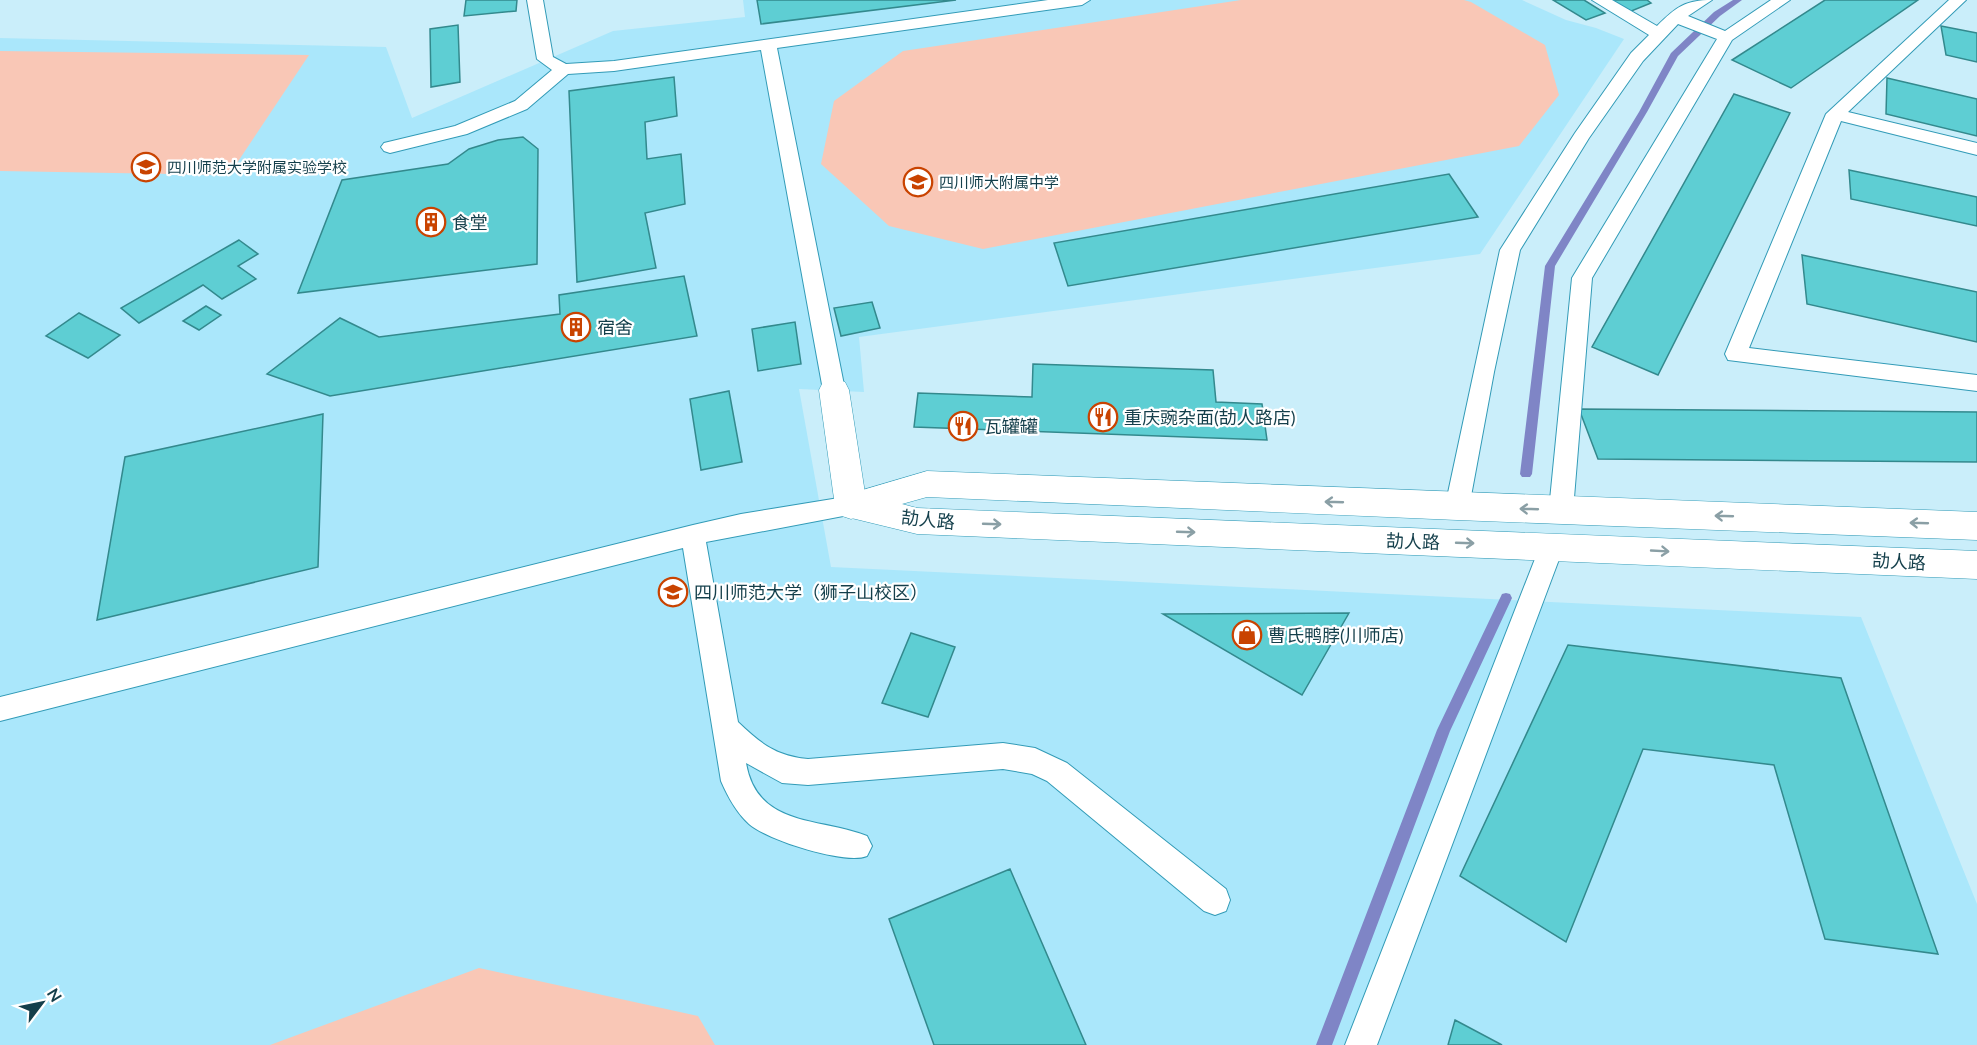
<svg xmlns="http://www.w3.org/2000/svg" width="1977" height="1045" viewBox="0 0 1977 1045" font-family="Lato,'Noto Sans SC',sans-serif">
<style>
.built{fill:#aae7fb}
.green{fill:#f9c7b6}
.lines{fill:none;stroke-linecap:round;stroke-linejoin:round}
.stream{fill:#7f85c6;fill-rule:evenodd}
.building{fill:#5eced3;stroke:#33898d;stroke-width:1.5}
.service-casing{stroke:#329bb7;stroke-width:2}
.minor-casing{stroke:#329bb7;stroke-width:1}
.tertiary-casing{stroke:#329bb7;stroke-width:1}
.service{fill:#fff;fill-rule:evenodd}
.minor{fill:#fff;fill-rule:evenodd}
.tertiary{fill:#fff;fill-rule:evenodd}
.oneway{stroke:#8a9fa5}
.labels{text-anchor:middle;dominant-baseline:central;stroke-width:4.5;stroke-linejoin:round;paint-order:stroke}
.far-poi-label{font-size:15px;fill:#143f4b;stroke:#fff;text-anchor:start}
.poi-label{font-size:18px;fill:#143f4b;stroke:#fff;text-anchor:start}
.street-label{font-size:18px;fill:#143f4b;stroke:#fff}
</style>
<rect width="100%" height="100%" fill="#caeefa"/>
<!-- built -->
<path class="built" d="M743,0H1522L1566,20L1596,28L1624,39L1480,254L859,337L864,392L799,389L831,567L1861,617L1977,904V1045H0V38L386,47L412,118L613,31L745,17Z"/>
<!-- green -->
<path class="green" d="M1241,0H1464L1471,2L1545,45L1559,95L1519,146L983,249L889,226L821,164L834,101L903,51Z
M0,51L309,55L229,175L0,171Z
M479,968L698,1016L715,1045H270Z"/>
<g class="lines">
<!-- stream -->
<path class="stream" d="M1733,0H1742L1720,16L1678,56L1647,112L1555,266L1532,474L1530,477H1522L1520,474L1545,266L1639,112L1671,53L1714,12Z
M1506,593L1510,594L1512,598L1450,731L1332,1045H1316L1437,730L1502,594Z"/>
</g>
<!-- building -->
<path class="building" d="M466,0H517L516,11L464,16Z
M757,0H956L761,24Z
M1553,0H1584L1605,13L1586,20Z
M1609,0H1647L1651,3L1629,12Z
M1825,0H1918L1791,88L1732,60Z
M458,25L460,82L431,87L430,29Z
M1941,26L1977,33V62L1946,55Z
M674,77L677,116L645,122L647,159L681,154L685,204L645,213L656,268L577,282L569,91Z
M1887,78L1977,99V136L1886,114Z
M1734,94L1790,113L1658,375L1592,347Z
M523,137L538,149L537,264L298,293L342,180L448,164L469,149L498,140Z
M1849,170L1977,197V226L1851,199Z
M1449,174L1478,217L1068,286L1054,243Z
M239,240L258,254L238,266L256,279L222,299L203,285L139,323L121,308Z
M1802,255L1977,292V342L1807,304Z
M684,276L697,336L330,396L267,374L340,318L379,337L560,314L559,295Z
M872,302L880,328L841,336L834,308Z
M206,306L221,315L199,330L183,321Z
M79,313L120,335L88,358L46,336Z
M795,322L801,364L758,371L752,329Z
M1033,364L1213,370L1216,402L1262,404L1267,440L914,427L918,393L1032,397Z
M729,391L742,462L701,470L690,399Z
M1579,409L1977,412V462L1598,459Z
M323,414L318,567L97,620L125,457Z
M1349,613L1302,695L1163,614Z
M911,633L955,647L928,717L882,703Z
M1568,645L1841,678L1938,954L1825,939L1774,765L1643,749L1566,942L1460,876Z
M1010,869L1086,1045H934L889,919Z
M1455,1020L1502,1045H1448Z"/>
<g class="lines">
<!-- service casing -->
<g class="service-casing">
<path id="service" d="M527,0H543L553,57L566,64L614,61L1048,0H1090L1082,5L777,48L845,390L842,396L834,398L826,396L823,390L761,50L614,71L568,74L527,109L467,134L390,153L384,151L381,147L384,143L455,126L515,101L552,70L537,59Z
M1592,0H1612L1657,26C1676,7 1685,0 1712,0L1688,16L1725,31L1771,0H1790L1732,40L1592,278L1573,510L1569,517L1561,520L1553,517L1549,510L1572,278L1717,39L1678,24L1643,61L1589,138L1520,250L1494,372L1469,507L1465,514L1457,517L1449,514L1445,507L1500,250L1575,133L1631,53L1649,35Z
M1949,0H1966L1848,112L1977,143V155L1841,121L1749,348L1977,375V391L1728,360L1725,354L1826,114Z
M851,496L859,499L863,506L859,513L706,542L738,722C761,744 776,756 808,759L1003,743L1035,748L1067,763L1226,889L1230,900L1226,911L1215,915L1204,911L1047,781L1032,774L1003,769L808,785L782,783L746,763C757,828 820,817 867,836L872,846L867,856C845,865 767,840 749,824C736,812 728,797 721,781L683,548L0,721V697L693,525L741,514Z
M1552,536L1561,539L1564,546L1377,1045H1345L1540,546L1543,539Z"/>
</g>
<!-- minor casing -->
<g class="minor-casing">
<path id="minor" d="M834,379L845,382L849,390L867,506L863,515L851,519L839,515L835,506L819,390L823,382Z"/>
</g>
<!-- tertiary casing -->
<g class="tertiary-casing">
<path id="tertiary" d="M927,471L1977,512V540L1457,520L927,497L902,504L917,508L1977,551V579L917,534L839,515L835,506L839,497Z"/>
</g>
<!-- service -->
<use href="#service" class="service"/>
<!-- minor -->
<use href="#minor" class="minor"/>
<!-- tertiary -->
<use href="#tertiary" class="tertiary"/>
</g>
<!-- one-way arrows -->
<defs><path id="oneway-shaft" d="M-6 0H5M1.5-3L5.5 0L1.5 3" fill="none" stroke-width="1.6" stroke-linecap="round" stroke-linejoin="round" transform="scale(1.5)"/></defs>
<g class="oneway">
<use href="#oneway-shaft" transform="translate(1334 502) rotate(-178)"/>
<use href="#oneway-shaft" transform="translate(1529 509) rotate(-178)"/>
<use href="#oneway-shaft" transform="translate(1724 516) rotate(-178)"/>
<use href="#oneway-shaft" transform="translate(1919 523) rotate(-178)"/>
<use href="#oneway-shaft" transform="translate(992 524) rotate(2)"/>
<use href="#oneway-shaft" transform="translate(1186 532) rotate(2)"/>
<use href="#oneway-shaft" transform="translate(1465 543) rotate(2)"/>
<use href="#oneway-shaft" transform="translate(1660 551) rotate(3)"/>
</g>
<!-- icons -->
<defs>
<g id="school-ring" transform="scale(1.5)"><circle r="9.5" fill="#fff" stroke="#c94300" stroke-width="1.5"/><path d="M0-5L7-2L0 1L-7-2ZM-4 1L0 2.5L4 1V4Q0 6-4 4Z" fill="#c94300"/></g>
<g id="building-ring" transform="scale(1.5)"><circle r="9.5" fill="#fff" stroke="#c94300" stroke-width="1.5"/><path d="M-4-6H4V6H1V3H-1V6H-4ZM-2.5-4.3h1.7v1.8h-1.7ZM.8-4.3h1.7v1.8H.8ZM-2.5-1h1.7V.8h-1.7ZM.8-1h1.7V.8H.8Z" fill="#c94300"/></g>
<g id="restaurant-ring" transform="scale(1.5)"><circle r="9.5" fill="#fff" stroke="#c94300" stroke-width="1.5"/><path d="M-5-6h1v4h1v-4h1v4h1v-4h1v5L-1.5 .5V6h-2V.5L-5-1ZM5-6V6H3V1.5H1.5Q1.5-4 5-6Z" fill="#c94300"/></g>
<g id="university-ring" transform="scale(1.5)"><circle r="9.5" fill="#fff" stroke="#c94300" stroke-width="1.5"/><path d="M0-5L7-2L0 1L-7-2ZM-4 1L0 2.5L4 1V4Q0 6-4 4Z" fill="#c94300"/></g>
<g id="shop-ring" transform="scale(1.5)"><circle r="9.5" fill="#fff" stroke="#c94300" stroke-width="1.5"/><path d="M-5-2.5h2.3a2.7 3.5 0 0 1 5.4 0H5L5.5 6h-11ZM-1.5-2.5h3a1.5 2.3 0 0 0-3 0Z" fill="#c94300"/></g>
</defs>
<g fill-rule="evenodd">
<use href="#school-ring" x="146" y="167"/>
<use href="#school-ring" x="918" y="182"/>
<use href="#building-ring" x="431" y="222"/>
<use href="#building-ring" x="576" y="327"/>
<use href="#restaurant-ring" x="1103" y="417"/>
<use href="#restaurant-ring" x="963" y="426"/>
<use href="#university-ring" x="673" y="592"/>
<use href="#shop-ring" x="1247" y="635"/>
</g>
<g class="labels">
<!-- far-poi labels -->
<g class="far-poi-label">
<text x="167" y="167">四川师范大学附属实验学校</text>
<text x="939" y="182">四川师大附属中学</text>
</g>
<!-- poi labels -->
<g class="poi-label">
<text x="452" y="222">食堂</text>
<text x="597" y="327">宿舍</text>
<text x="1124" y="417">重庆豌杂面(劼人路店)</text>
<text x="984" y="426">瓦罐罐</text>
<text x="694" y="592">四川师范大学（狮子山校区）</text>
<text x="1268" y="635">曹氏鸭脖(川师店)</text>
</g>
<!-- street labels -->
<g class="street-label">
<text transform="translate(928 519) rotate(6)">劼人路</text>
<text transform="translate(1413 541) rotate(2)">劼人路</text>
<text transform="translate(1899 561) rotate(3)">劼人路</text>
</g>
</g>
<!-- north arrow -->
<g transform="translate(42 1003) rotate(58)" stroke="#ffffff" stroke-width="4.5" paint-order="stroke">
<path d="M0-4.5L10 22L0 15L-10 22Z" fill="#143f4b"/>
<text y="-9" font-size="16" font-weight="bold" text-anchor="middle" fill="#143f4b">N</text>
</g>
</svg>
